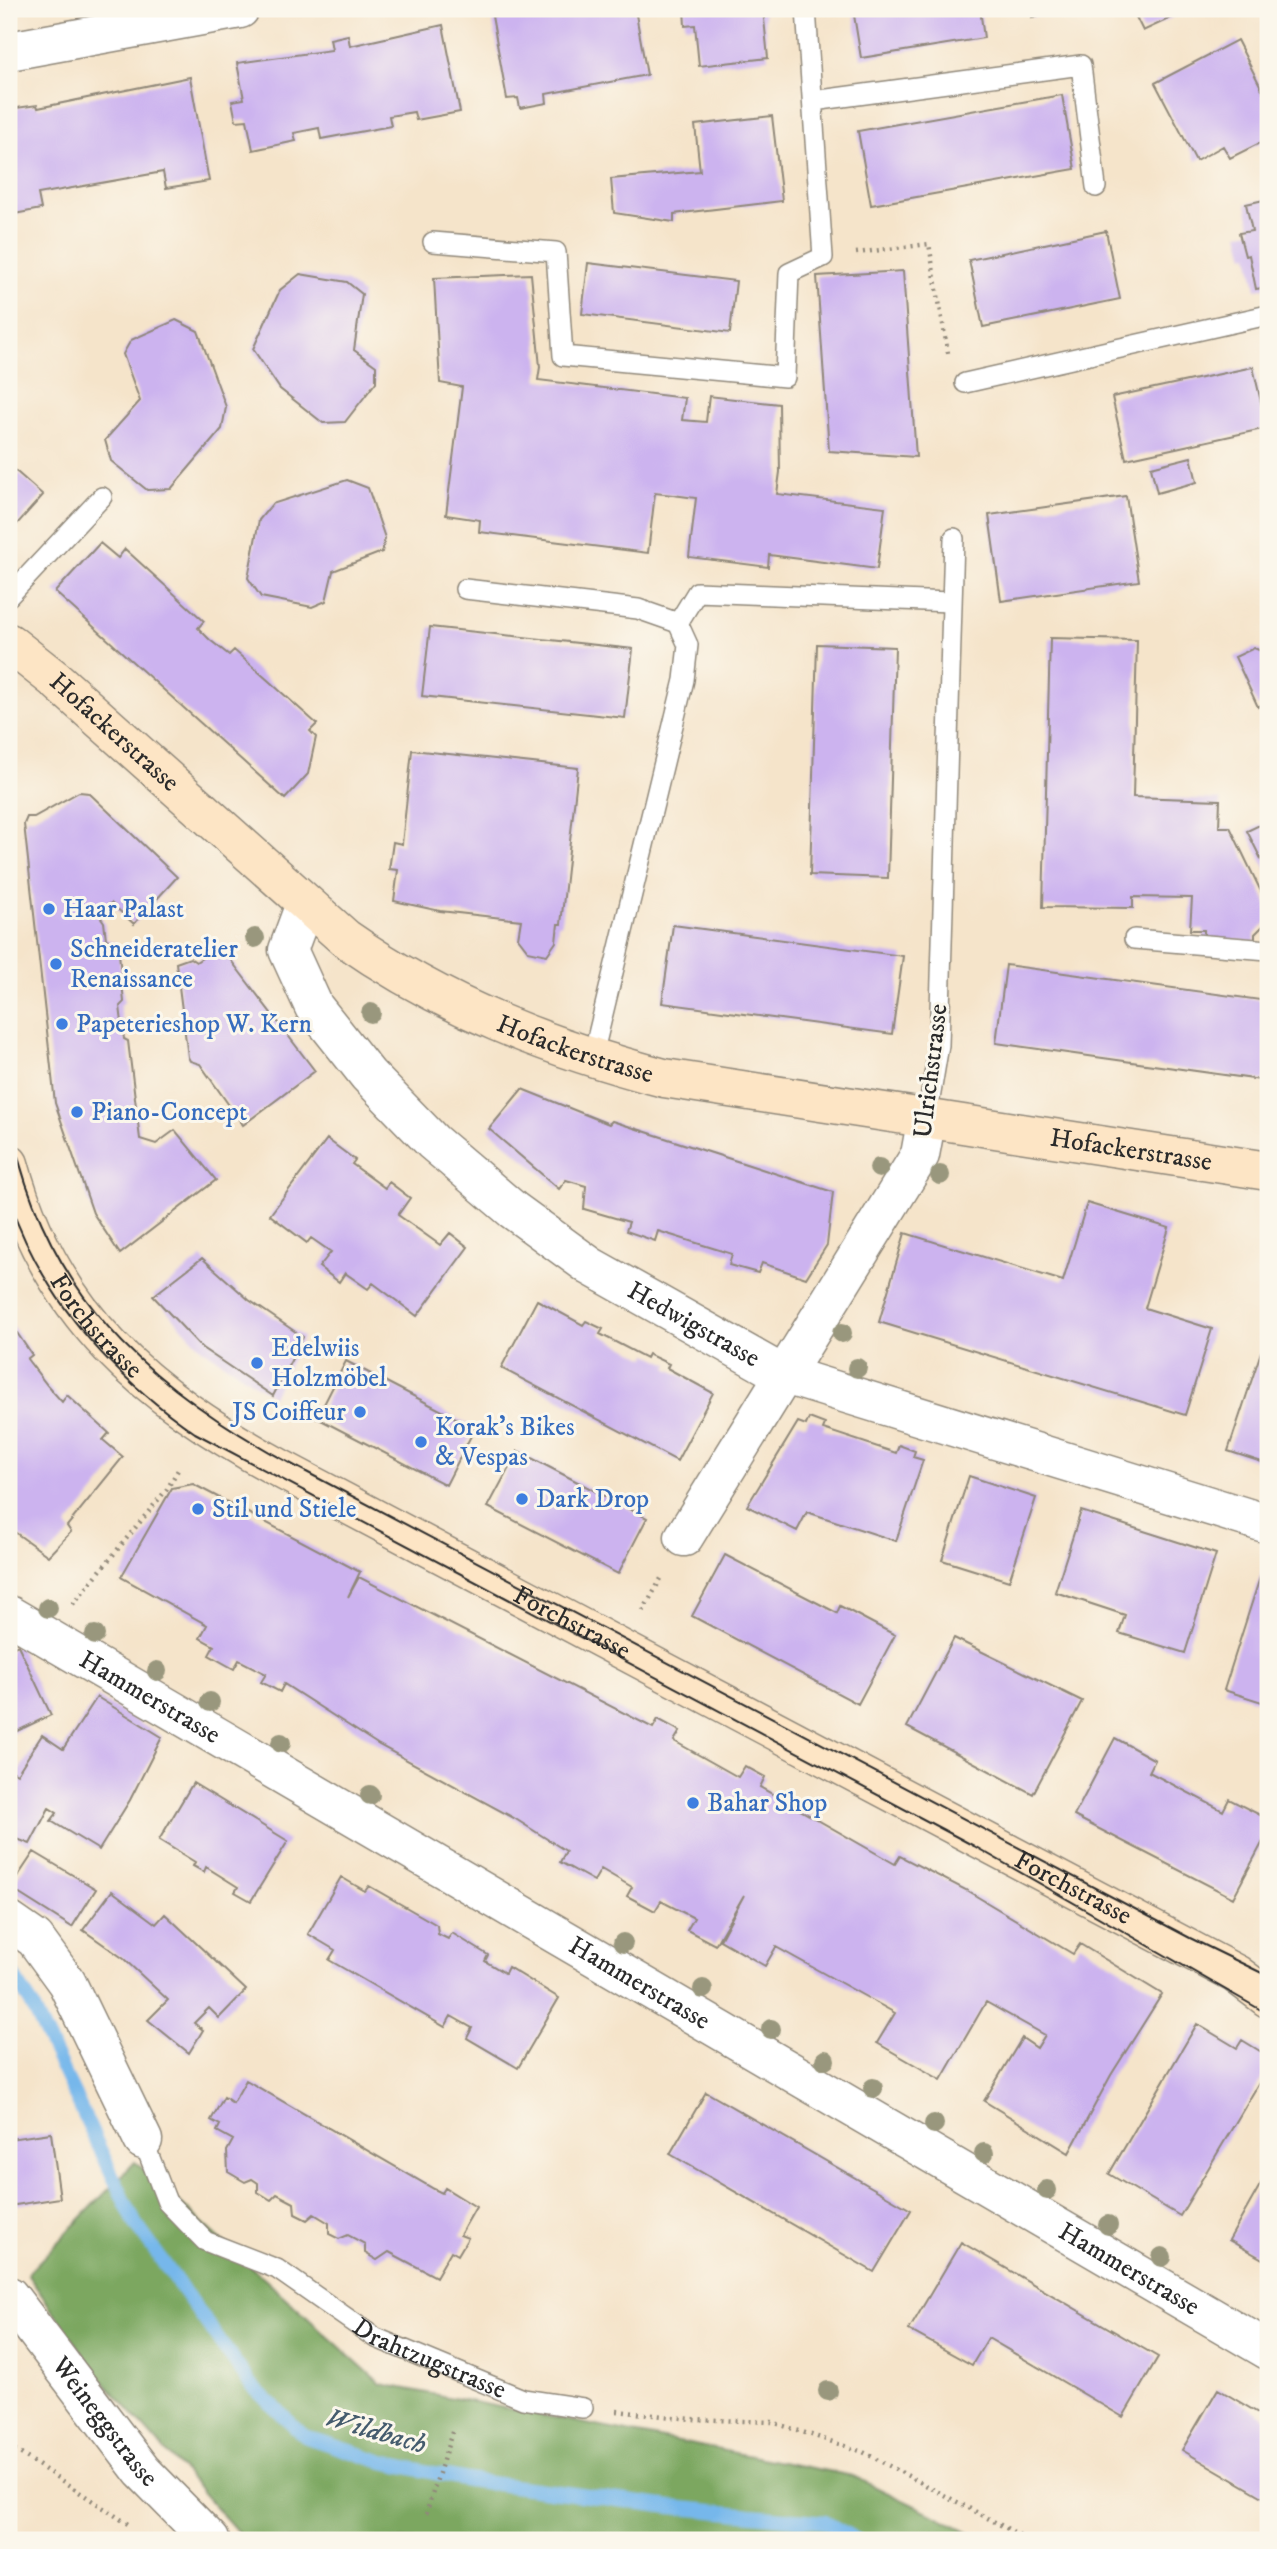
<svg xmlns="http://www.w3.org/2000/svg" width="1277" height="2549" viewBox="0 0 1277 2549" font-family="'IM FELL DW Pica',serif">
<style>
.forest{fill:#7ca760;stroke:#546946;stroke-width:2}
.lines{fill:none;stroke-linecap:round;stroke-linejoin:round}
.stream{stroke:#76b7eb;stroke-width:14}
.building{fill:#ccb3ef}
.service-casing{stroke:#90887a;stroke-width:22}
.minor-casing{stroke:#90887a;stroke-width:41}
.tertiary-casing{stroke:#90887a;stroke-width:41}
.secondary-casing{stroke:#90887a;stroke-width:41}
.path{stroke:#90887a;stroke-width:4.5;stroke-dasharray:2 5;stroke-linecap:butt}
.service{stroke:#fff;stroke-width:19}
.minor{stroke:#fff;stroke-width:38}
.tertiary{stroke:#fff;stroke-width:38}
.secondary{stroke:#fde5c5;stroke-width:38}
.tram{stroke:#2b2b2b;stroke-width:2}
.tree{fill:#99977d}
.shop-dot{fill:#3f7fe0;stroke:#fbf7ec;stroke-width:2.5}
.labels{text-anchor:middle;dominant-baseline:central;stroke-width:6;stroke-linejoin:round;paint-order:stroke}
.street-label{font-size:26px;fill:#2b2b2b;stroke:#fbf7ec}
.shop-label{font-size:26px;fill:#366cbe;stroke:#fbf7ec;text-anchor:start}
.water-label{font-size:28px;font-style:italic;fill:#455c6e;stroke:#fbf7ec}
</style>
<rect width="100%" height="100%" fill="#fbf7ec"/>
<filter id="ink" filterUnits="userSpaceOnUse"><feTurbulence type="fractalNoise" baseFrequency=".0143" numOctaves="2"/><feDisplacementMap in="SourceGraphic" scale="14" xChannelSelector="R" yChannelSelector="G"/><feConvolveMatrix kernelMatrix="1 2 1 2 8 2 1 2 1" color-interpolation-filters="sRGB"/></filter>
<filter id="wash" filterUnits="userSpaceOnUse"><feTurbulence type="fractalNoise" baseFrequency=".00686" numOctaves="4" result="noise"/><feDisplacementMap in="SourceGraphic" scale="28" xChannelSelector="R" yChannelSelector="G"/><feGaussianBlur stdDeviation="1.57" result="paint"/><feColorMatrix in="noise" values="0 0 0 0 0 0 0 0 0 0 0 0 0 0 0 0 0 1.4 0 .05"/><feComposite in="paint" operator="in"/></filter>
<g filter="url(#wash)">
<rect width="100%" height="100%" fill="#f5e4ca"/>
<!-- forest -->
<path class="forest" d="M135,2162L381,2384L853,2476L986,2540H245L101,2379L27,2274Z"/>
<g class="lines">
<!-- stream -->
<path class="stream" d="M9,1969L31,2003L135,2223L251,2385L304,2436L383,2462L467,2480L671,2507L825,2522L857,2540"/>
</g>
<g id="blocks">
<!-- building -->
<path class="building" d="M533,9H538L539,12L559,9H635L647,75L546,94L547,103L520,108L518,98L507,99L492,16Z
M684,9H763L768,58L699,66L695,25L685,26Z
M853,9H980L984,38L861,58Z
M1030,9H1070L1071,10L1032,17Z
M1137,9H1190L1143,31L1135,15Z
M443,25L460,112L416,120L414,112L389,116L391,126L321,139L319,128L294,133L296,141L253,150L247,120L236,121L232,101L244,99L237,63L332,50L330,39L348,35L350,46Z
M1237,40L1268,101V139L1230,158L1223,146L1196,161L1155,83Z
M190,77L209,181L166,188L163,172L38,194L41,209L9,215V109L37,105L38,108Z
M1062,95L1075,169L871,205L858,131Z
M772,116L782,201L674,214V222L614,213L611,179L700,171L695,125Z
M1268,199V287L1256,289L1249,255L1245,256L1239,233L1252,231L1246,204Z
M1106,231L1120,299L983,327L969,260Z
M588,263L736,281L730,333L582,314Z
M903,271L916,457L829,451L817,276Z
M300,274L347,282L362,294L354,350L376,366V382L345,422L323,423L280,389L253,349L280,290Z
M531,274L540,367L538,380L685,398L682,420L706,422L709,396L779,404L780,472L777,494L885,507L877,569L769,555L768,567L689,557L696,498L673,495L655,493L648,553L479,532L480,520L446,515L462,387L440,383L434,278Z
M176,320L198,331L226,407L222,429L171,489L147,490L111,461L105,440L140,401L123,354L131,340Z
M1253,367L1267,428L1126,459L1112,397Z
M1191,457L1197,482L1157,493L1151,467Z
M9,465L43,495L9,533Z
M347,480L368,488L385,538L382,552L333,571L326,601L312,607L261,597L248,578L259,520L272,504Z
M1126,496L1139,581L1001,601L989,515Z
M100,543L118,558L125,549L204,621L198,628L210,640L229,655L234,650L317,724L310,731L316,737L308,774L285,799L55,592Z
M430,627L633,649L625,718L422,696Z
M1050,638L1137,640L1133,797L1220,800L1219,827H1230L1268,906V921L1255,934V941L1204,939V930H1190L1192,898L1133,897V908L1043,907Z
M817,644L895,647L888,878L810,875Z
M1254,648L1261,651L1268,649V700L1258,707L1235,657Z
M412,750L578,768L561,924H558L556,942L547,955L528,951L518,938L521,920L440,911L394,901L398,870L389,869L391,856L393,842L402,844Z
M79,792L89,793L177,877L134,924L111,903L97,912L104,922L106,939L118,944L124,1002L120,1006L124,1039L128,1041L140,1139L156,1144L175,1130L216,1180L120,1254L93,1213L55,1103L24,824L27,817H34Z
M1268,821V873L1247,831Z
M673,925L903,956L892,1034L662,1003Z
M220,946L315,1071L243,1125L200,1064L190,1061L188,1057L176,963L190,958L196,962Z
M1006,965L1268,1001V1081L996,1043Z
M522,1089L609,1124L612,1121L833,1192L827,1245L806,1278L762,1263L758,1273L729,1265L732,1254L658,1231L655,1241L626,1231L629,1222L584,1209L586,1186L566,1180L559,1189L489,1129Z
M327,1139L355,1160L352,1164L385,1188L389,1182L410,1198L398,1215L440,1245L450,1233L468,1247L417,1316L373,1283L368,1289L345,1273L339,1282L319,1267L331,1252L311,1238L307,1243L270,1215Z
M1087,1203L1169,1228L1145,1308L1212,1329L1185,1415L879,1322L905,1233L1063,1281Z
M202,1258L249,1300L303,1337L273,1396L202,1348L153,1296Z
M537,1300L583,1325L586,1321L603,1329L600,1334L646,1358L648,1354L669,1364L667,1368L713,1393L677,1461L501,1368Z
M9,1321L32,1355L27,1359L47,1385L62,1402L67,1395L109,1433L103,1440L123,1457L67,1526L71,1532L48,1556L9,1528Z
M1261,1352L1268,1355V1464L1228,1451Z
M346,1361L475,1428L446,1485L317,1418Z
M809,1418L825,1424L823,1429L896,1453L899,1445L915,1451L913,1457L923,1460L896,1541L807,1512L797,1531L747,1506L798,1422L806,1425Z
M518,1451L647,1518L618,1574L488,1507Z
M969,1476L1036,1498L1009,1581L942,1560Z
M193,1484L360,1572L348,1597L359,1577L653,1728L658,1719L680,1731L674,1741L738,1777L745,1766L765,1777L760,1787L895,1864L900,1856L966,1890L1073,1954L1080,1944L1162,1994L1111,2075L1069,2153L984,2101L1022,2038L1037,2048L1045,2035L986,2002L941,2080L877,2043L895,2013L776,1947L765,1966L720,1940L744,1895L715,1945L687,1930L694,1918L661,1901L655,1911L627,1896L632,1887L601,1869L594,1881L560,1862L566,1851L514,1818L379,1745L284,1684L280,1692L261,1682L266,1674L239,1660L234,1669L209,1655L214,1646L200,1638L207,1625L121,1577L172,1488Z
M1081,1511L1216,1554L1185,1653L1119,1633L1125,1615L1055,1592Z
M725,1555L837,1613L840,1606L895,1635L858,1704L692,1616Z
M1263,1568L1268,1570V1704L1224,1690Z
M954,1638L1082,1701L1033,1794L907,1727Z
M18,1645L51,1715L9,1735V1650Z
M97,1697L162,1737L130,1800L99,1850L51,1821L57,1813L49,1808L30,1844L9,1836V1769L17,1774L42,1735L63,1749Z
M1115,1738L1155,1760L1149,1772L1223,1811L1229,1799L1268,1819V1832L1233,1898L1074,1816Z
M193,1783L288,1841L251,1901L235,1892L238,1887L206,1867L204,1872L193,1866L195,1862L159,1840Z
M34,1852L96,1889L72,1927L10,1888Z
M341,1877L365,1891L369,1886L437,1925L438,1934L448,1939L452,1933L488,1955L485,1961L505,1973L508,1967L559,1998L518,2068L467,2038L472,2028L451,2016L445,2027L329,1960L335,1950L308,1934Z
M112,1891L156,1924L165,1914L246,1990L219,2018L209,2008L194,2023L203,2030L189,2053L148,2020L168,2000L124,1959L83,1930Z
M1197,2024L1237,2048L1242,2040L1268,2056L1264,2062L1268,2068L1180,2216L1109,2174Z
M246,2080L434,2189L442,2193L445,2188L476,2207L460,2235L468,2238L458,2255L451,2251L436,2277L389,2252L377,2260L365,2253V2244L348,2235L339,2239L329,2234V2223L314,2214L307,2220L295,2214L294,2203L277,2194L271,2200L258,2192V2183L252,2179L245,2182L228,2172L227,2151L233,2140L217,2131L220,2125L211,2120L224,2097L233,2103Z
M706,2092L911,2210L874,2272L670,2154Z
M51,2133L60,2198L9,2206V2139Z
M1268,2171V2262L1229,2240Z
M961,2242L1158,2357L1123,2417L988,2338L972,2365L909,2330Z
M1218,2389L1268,2419V2500L1182,2450Z"/>
</g>
</g>
<g filter="url(#ink)">
<use href="#blocks" fill-opacity="0" stroke="#90887a" stroke-width="2"/>
<g class="lines">
<!-- service casing -->
<g class="service-casing">
<g id="service">
<path d="M813,101L1081,65L1096,187"/>
<path d="M433,242L556,252L563,356L785,377L789,273L823,257L806,9"/>
<path d="M965,383L1268,315"/>
<path d="M465,589L638,609L678,623L688,645L684,680L592,1059"/>
<path d="M9,596L102,497"/>
<path d="M678,623L697,592L950,602"/>
<path d="M1134,939L1268,950"/>
<path d="M927,1117L939,1045L954,538"/>
<path id="s1" d="M143,2140L167,2202L205,2241L277,2269L374,2337L523,2399L583,2408"/>
</g>
</g>
<!-- minor casing -->
<g class="minor-casing">
<g id="minor">
<path id="s2" d="M305,904L288,950L314,1007L368,1075L433,1142L513,1210L590,1266L782,1374L1268,1524"/>
<path d="M684,1537L920,1155L927,1117"/>
<path id="s3" d="M9,1615L1268,2350"/>
<path d="M9,1921L35,1939L67,1983L143,2140"/>
<path id="s4" d="M9,2296L142,2471L210,2540"/>
</g>
</g>
<!-- tertiary casing -->
<g class="tertiary-casing">
<path id="tertiary" d="M9,51L240,9"/>
</g>
<!-- secondary casing -->
<g class="secondary-casing">
<g id="secondary">
<path id="s5" d="M9,643L57,681L345,938C442,1006 550,1048 664,1078L1268,1171"/>
<path id="s6" d="M9,1164C50,1316 147,1396 279,1468L1236,1974L1268,1998"/>
</g>
</g>
<!-- path -->
<path class="path" d="M856,253L929,244L948,353
M73,1604L167,1489L178,1470
M643,1611L663,1575
M617,2411L691,2419L772,2422L863,2452L1029,2540
M9,2446L128,2524
M426,2514L453,2429"/>
<!-- service -->
<use href="#service" class="service"/>
<!-- minor -->
<use href="#minor" class="minor"/>
<!-- tertiary -->
<use href="#tertiary" class="tertiary"/>
<!-- secondary -->
<use href="#secondary" class="secondary"/>
<!-- tram -->
<path class="tram" d="M9,1117C41,1290 145,1386 295,1466L1190,1938L1268,1976
M9,1201C43,1298 111,1375 195,1433L974,1846L1268,2014"/>
</g>
<!-- trees -->
<g class="tree">
<circle cx="255" cy="938" r="10"/>
<circle cx="371" cy="1013" r="10"/>
<circle cx="879" cy="1168" r="10"/>
<circle cx="940" cy="1175" r="10"/>
<circle cx="842" cy="1333" r="10"/>
<circle cx="857" cy="1368" r="10"/>
<circle cx="48" cy="1608" r="10"/>
<circle cx="95" cy="1635" r="10"/>
<circle cx="157" cy="1671" r="10"/>
<circle cx="210" cy="1702" r="10"/>
<circle cx="281" cy="1743" r="10"/>
<circle cx="370" cy="1795" r="10"/>
<circle cx="623" cy="1943" r="10"/>
<circle cx="703" cy="1989" r="10"/>
<circle cx="771" cy="2029" r="10"/>
<circle cx="825" cy="2060" r="10"/>
<circle cx="873" cy="2088" r="10"/>
<circle cx="934" cy="2124" r="10"/>
<circle cx="984" cy="2153" r="10"/>
<circle cx="1047" cy="2190" r="10"/>
<circle cx="1108" cy="2225" r="10"/>
<circle cx="1162" cy="2257" r="10"/>
<circle cx="828" cy="2391" r="10"/>
</g>
</g>
<!-- markers -->
<g class="shop-dot">
<circle cx="49" cy="909" r="7"/>
<circle cx="56" cy="964" r="7"/>
<circle cx="62" cy="1024" r="7"/>
<circle cx="77" cy="1112" r="7"/>
<circle cx="257" cy="1363" r="7"/>
<circle cx="360" cy="1412" r="7"/>
<circle cx="421" cy="1442" r="7"/>
<circle cx="522" cy="1499" r="7"/>
<circle cx="198" cy="1509" r="7"/>
<circle cx="693" cy="1803" r="7"/>
</g>
<g class="labels">
<!-- street labels -->
<g class="street-label">
<text stroke="none"><textPath href="#s5" startOffset="138">Hofackerstrasse</textPath></text>
<text stroke="none"><textPath href="#s5" startOffset="704">Hofackerstrasse</textPath></text>
<text transform="translate(931 1071) rotate(-83)">Ulrichstrasse</text>
<text stroke="none"><textPath href="#s5" startOffset="1270">Hofackerstrasse</textPath></text>
<text stroke="none"><textPath href="#s6" startOffset="186">Forchstrasse</textPath></text>
<text stroke="none"><textPath href="#s2" startOffset="611">Hedwigstrasse</textPath></text>
<text stroke="none"><textPath href="#s6" startOffset="751">Forchstrasse</textPath></text>
<text stroke="none"><textPath href="#s3" startOffset="163">Hammerstrasse</textPath></text>
<text stroke="none"><textPath href="#s6" startOffset="1318">Forchstrasse</textPath></text>
<text stroke="none"><textPath href="#s3" startOffset="730">Hammerstrasse</textPath></text>
<text stroke="none"><textPath href="#s3" startOffset="1297">Hammerstrasse</textPath></text>
<text stroke="none"><textPath href="#s1" startOffset="376">Drahtzugstrasse</textPath></text>
<text stroke="none"><textPath href="#s4" startOffset="158">Weineggstrasse</textPath></text>
</g>
<!-- shop labels -->
<g class="shop-label">
<text x="63" y="909">Haar Palast</text>
<text x="70" y="949">Schneideratelier<tspan x="70" dy="30">Renaissance</tspan></text>
<text x="76" y="1024">Papeterieshop W. Kern</text>
<text x="91" y="1112">Piano-Concept</text>
<text x="271" y="1348">Edelwiis<tspan x="271" dy="30">Holzmöbel</tspan></text>
<text x="346" y="1412" text-anchor="end">JS Coiffeur</text>
<text x="435" y="1427">Korak's Bikes<tspan x="435" dy="30">&amp; Vespas</tspan></text>
<text x="536" y="1499">Dark Drop</text>
<text x="212" y="1509">Stil und Stiele</text>
<text x="707" y="1803">Bahar Shop</text>
</g>
<!-- water labels -->
<g class="water-label">
<text transform="translate(376 2431) rotate(16)">Wildbach</text>
</g>
</g>
<!-- margin -->
<rect width="1277" height="2549" fill="none" stroke="#fbf7ec" stroke-width="35"/>
</svg>
